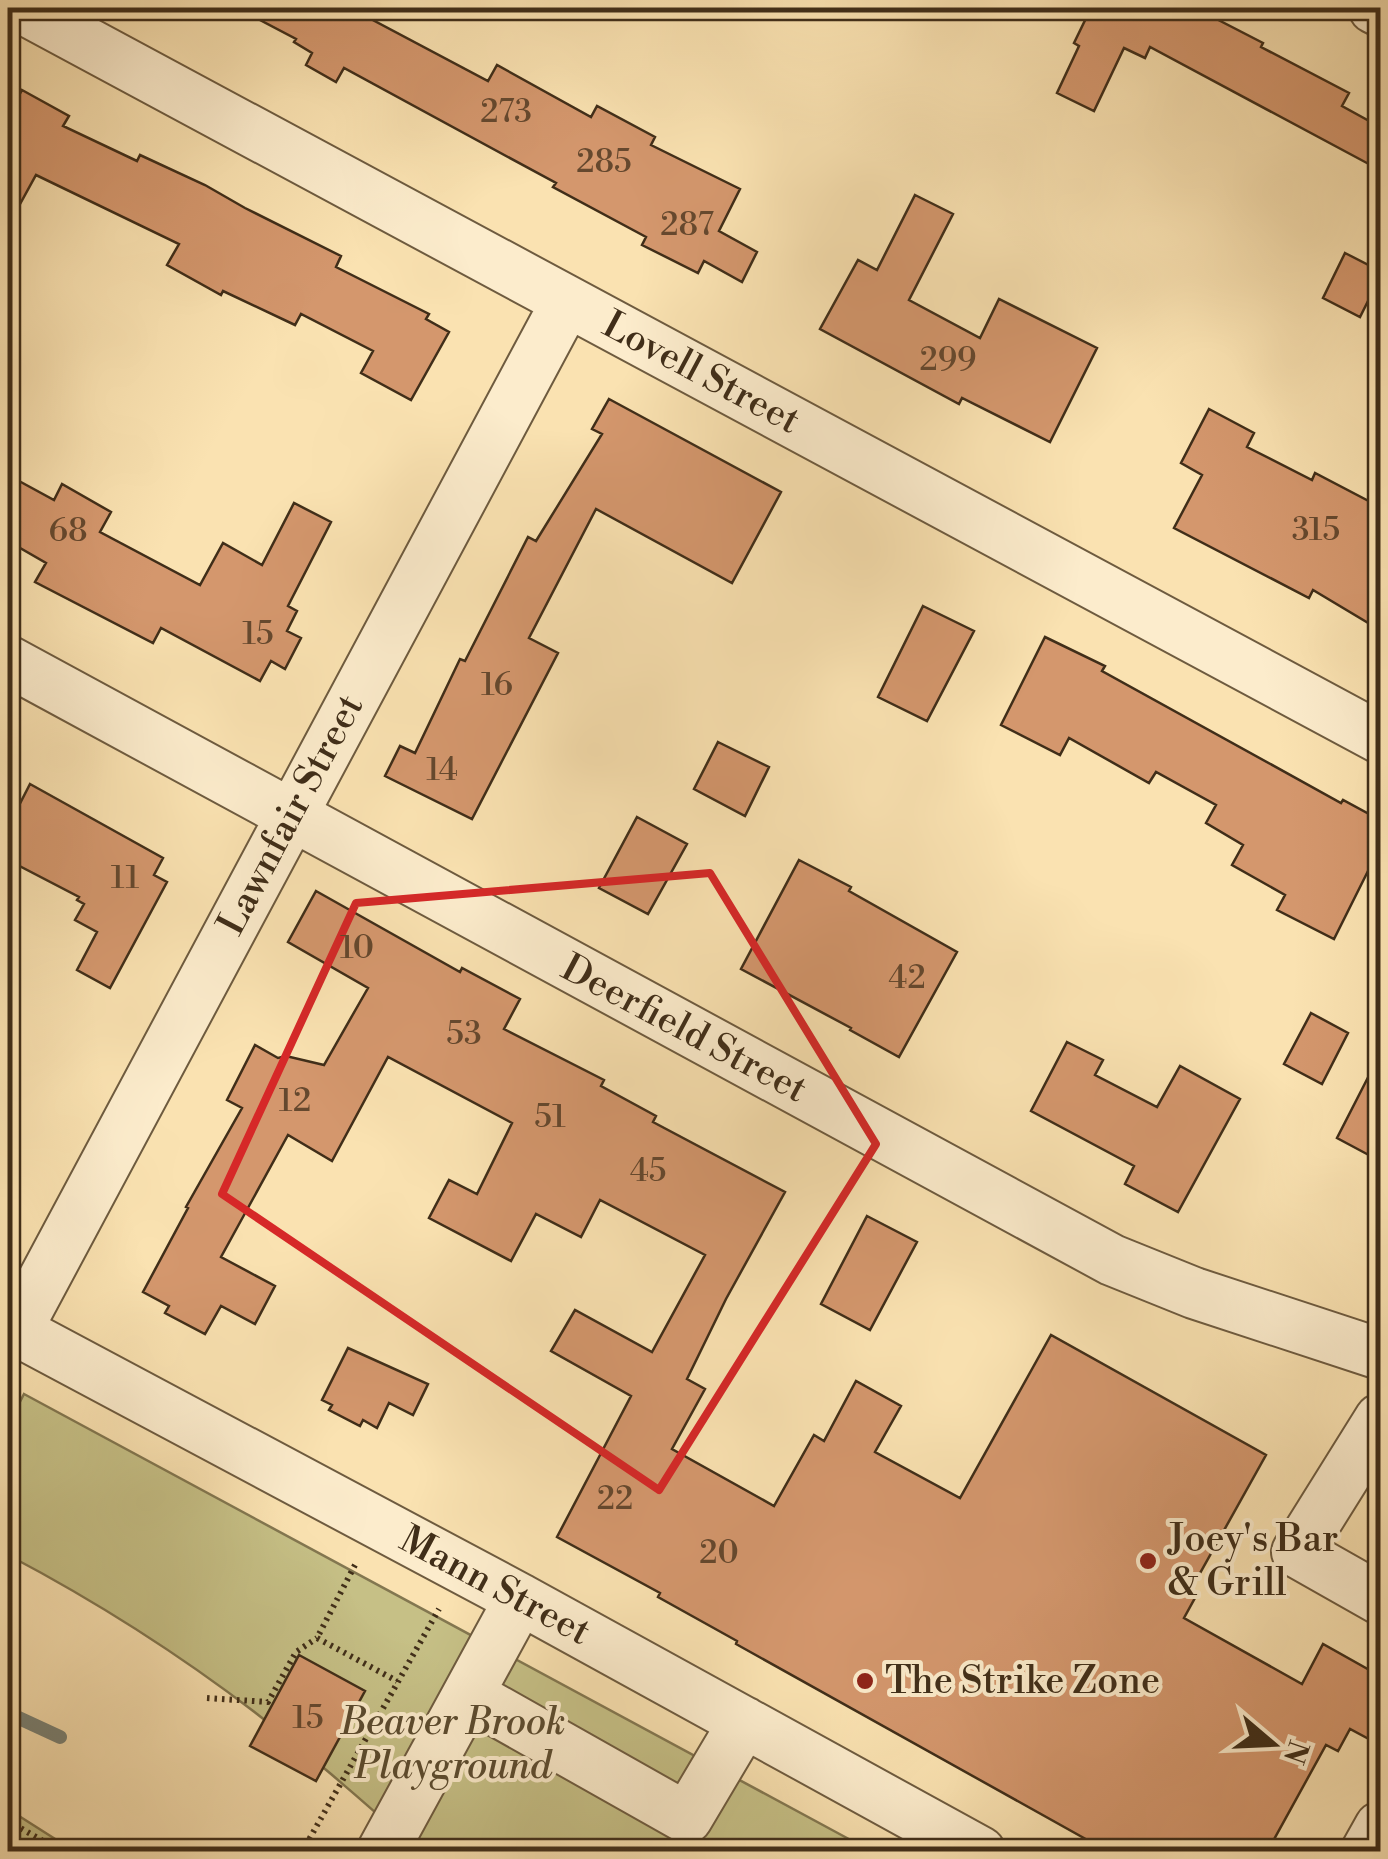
<svg xmlns="http://www.w3.org/2000/svg" width="1388" height="1859" viewBox="0 0 1388 1859" font-family="'Libre Bodoni',serif">
<style>
.green{fill:#c6c086;stroke:#837750;stroke-width:2.5}
.lines{fill:none;stroke-linecap:round;stroke-linejoin:round}
.stream{stroke:#7a8377;stroke-width:14}
.building{fill:#d4976d;stroke:#402e19;stroke-width:2.5}
.minor-casing{stroke:#6e5b3f;stroke-width:54}
.path{stroke:#402e19;stroke-width:6;stroke-dasharray:2.5 5;stroke-linecap:butt}
.minor{stroke:#fceccc;stroke-width:50}
.marked{fill:none;stroke:#d62828;stroke-width:8;stroke-linejoin:round}
.poi-dot{fill:#8f2418;stroke:#fceccc;stroke-width:4}
.labels{text-anchor:middle;dominant-baseline:central;stroke-width:8;stroke-linejoin:round;paint-order:stroke}
.number-label{font-size:32px;fill:#65482e}
.street-label{font-size:38px;fill:#402e19;stroke:#fceccc}
.poi-label{font-size:38px;fill:#402e19;stroke:#fceccc;text-anchor:start}
.park-label{font-size:38px;font-style:italic;fill:#5b4b2f;stroke:#fceccc}
</style>
<rect width="100%" height="100%" fill="#fae2b1"/>
<filter id="stains"><feTurbulence type="fractalNoise" baseFrequency=".002" numOctaves="4"/><feColorMatrix values="0 0 0 0 .2 0 0 0 0 .09 0 0 0 0 .02 0 0 0 .5 -.17"/></filter>
<radialGradient id="worn" r=".72"><stop offset=".6" stop-color="#630" stop-opacity="0"/><stop offset="1" stop-color="#630" stop-opacity=".3"/></radialGradient>
<!-- green -->
<path class="green" d="M24,1394L871,1851H417C390,1824 360,1799 331,1774C231,1688 124,1616 8,1555V1425Z
M8,1809L74,1851H8Z"/>
<g class="lines">
<!-- stream -->
<path class="stream" d="M8,1713L60,1737"/>
</g>
<!-- building -->
<path class="building" d="M237,8H378L371,19L488,81L497,65L591,117L597,106L655,137L651,145L740,189L719,231L757,252L742,282L704,261L698,273L642,245L646,237L553,187L556,183L344,68L336,82L306,65L312,53L294,42L296,39Z
M1091,8H1195L1263,43L1261,47L1349,93L1342,106L1380,127V170L1150,47L1145,58L1124,48L1094,111L1057,93L1079,46L1074,43Z
M22,90L69,116L63,126L137,161L140,155L205,185L245,208L341,256L336,267L429,314L426,319L449,332L411,400L361,373L373,351L301,314L295,325L223,291L221,295L167,265L179,244L36,175L8,226V116Z
M915,195L953,214L909,300L980,338L999,299L1097,348L1050,442L962,398L959,404L820,329L858,260L877,270Z
M1345,253L1380,271V277L1360,317L1323,298Z
M609,399L781,492L732,583L596,509L529,638L558,653L472,819L385,776L400,746L415,753L460,659L465,661L528,537L536,541L602,434L592,429Z
M1209,409L1254,433L1247,447L1312,480L1315,473L1380,507V630L1313,590L1309,598L1174,528L1202,475L1181,463Z
M8,475L54,500L62,484L111,512L100,532L200,585L223,543L262,565L294,503L331,522L288,606L297,611L287,631L301,638L285,669L271,661L260,681L161,628L153,643L35,582L46,563L8,541Z
M923,606L974,631L927,721L878,697Z
M1045,637L1105,666L1102,671L1341,803L1343,800L1380,820V847L1334,939L1277,910L1285,895L1232,865L1243,845L1206,823L1216,805L1156,772L1149,783L1069,738L1060,755L1001,725Z
M718,742L769,767L745,816L694,789Z
M30,784L163,858L154,875L167,882L110,988L77,970L97,932L75,920L84,904L77,900L79,897L8,860V827Z
M637,817L687,844L648,914L599,888Z
M799,860L851,887L849,891L957,952L899,1057L850,1030L851,1028L741,969Z
M316,891L460,972L462,968L520,999L504,1029L604,1080L601,1086L656,1116L653,1122L785,1192L726,1299L687,1379L705,1389L672,1449L774,1506L814,1435L824,1441L856,1381L901,1406L875,1452L960,1498L1051,1335L1266,1455L1189,1593L1196,1596L1184,1618L1302,1684L1323,1644L1380,1676V1745L1350,1729L1338,1751L1326,1745L1267,1852H1109L736,1644L737,1641L658,1597L660,1593L557,1537L631,1396L551,1351L575,1310L652,1352L705,1255L600,1200L581,1237L536,1214L511,1261L429,1218L449,1180L477,1194L512,1123L388,1057L332,1161L288,1135L221,1257L275,1286L255,1324L221,1306L205,1334L165,1313L169,1306L143,1292L188,1208L186,1207L242,1108L227,1100L255,1045L278,1058L286,1056L324,1065L368,988L288,942Z
M1311,1013L1348,1033L1322,1084L1284,1064Z
M1067,1042L1103,1060L1095,1075L1157,1107L1180,1066L1240,1099L1178,1212L1125,1184L1134,1166L1031,1111Z
M1380,1054V1161L1337,1138Z
M867,1216L917,1242L870,1330L821,1304Z
M348,1348L428,1384L413,1415L389,1403L377,1428L363,1420L360,1426L329,1410L332,1405L322,1400Z
M299,1655L365,1691L316,1781L250,1746Z"/>
<g class="lines">
<!-- minor casing -->
<g class="minor-casing">
<path id="minor" d="M22,8L1380,738
M1374,8L1380,11
M8,661L1112,1260L1194,1293L1380,1354
M8,1326L520,1599L980,1852
M16,1331L567,301
M1380,1419L1297,1552L1380,1599
M469,1695L687,1818L744,1722
M382,1852L520,1599
M1366,1852L1380,1827"/>
</g>
<!-- path -->
<path class="path" d="M355,1565L317,1638L397,1681
M207,1698L268,1702L296,1652L317,1638
M8,1821L62,1852
M302,1852L439,1609"/>
<!-- minor -->
<use href="#minor" class="minor"/>
</g>
<!-- marked area -->
<path class="marked" d="M710,873L876,1144L659,1490L222,1194L356,903Z"/>
<!-- markers -->
<g class="poi-dot">
<circle cx="1148" cy="1561" r="10"/>
<circle cx="865" cy="1681" r="10"/>
</g>
<g class="labels">
<!-- number labels -->
<g class="number-label">
<text x="506" y="112">273</text>
<text x="604" y="162">285</text>
<text x="687" y="225">287</text>
<text x="948" y="360">299</text>
<text x="1316" y="530">315</text>
<text x="68" y="531">68</text>
<text x="258" y="634">15</text>
<text x="497" y="685">16</text>
<text x="442" y="770">14</text>
<text x="125" y="878">11</text>
<text x="357" y="948">10</text>
<text x="907" y="978">42</text>
<text x="464" y="1034">53</text>
<text x="295" y="1101">12</text>
<text x="550" y="1117">51</text>
<text x="648" y="1171">45</text>
<text x="615" y="1499">22</text>
<text x="719" y="1553">20</text>
<text x="308" y="1718">15</text>
</g>
<!-- street labels -->
<g class="street-label">
<text transform="translate(701 373) rotate(28)">Lovell Street</text>
<text transform="translate(291 815) rotate(-62)">Lawnfair Street</text>
<text transform="translate(684 1029) rotate(28)">Deerfield Street</text>
<text transform="translate(495 1586) rotate(28)">Mann Street</text>
</g>
<!-- poi labels -->
<g class="poi-label">
<text x="1168" y="1539">Joey's Bar<tspan x="1168" dy="44">&amp; Grill</tspan></text>
<text x="885" y="1681">The Strike Zone</text>
</g>
<!-- park labels -->
<g class="park-label">
<text x="453" y="1722">Beaver Brook<tspan x="453" dy="44">Playground</tspan></text>
</g>
</g>
<!-- margin -->
<rect width="1388" height="1859" fill="none" stroke="#fae2b1" stroke-width="40"/>
<rect x="10" y="10" width="1368" height="1839" fill="none" stroke="#402e19" stroke-width="5"/>
<rect x="20" y="20" width="1348" height="1819" fill="none" stroke="#402e19" stroke-width="2.5"/>
<!-- north arrow -->
<g transform="translate(1273 1744) rotate(109)" stroke="#fceccc" stroke-width="8" paint-order="stroke">
<path d="M0-8L18 38L0 25L-18 38Z" fill="#402e19"/>
<text y="-15" font-size="28" font-weight="bold" text-anchor="middle" fill="#402e19">N</text>
</g>
<rect width="100%" height="100%" filter="url(#stains)"/>
<rect width="100%" height="100%" fill="url(#worn)"/>
</svg>
